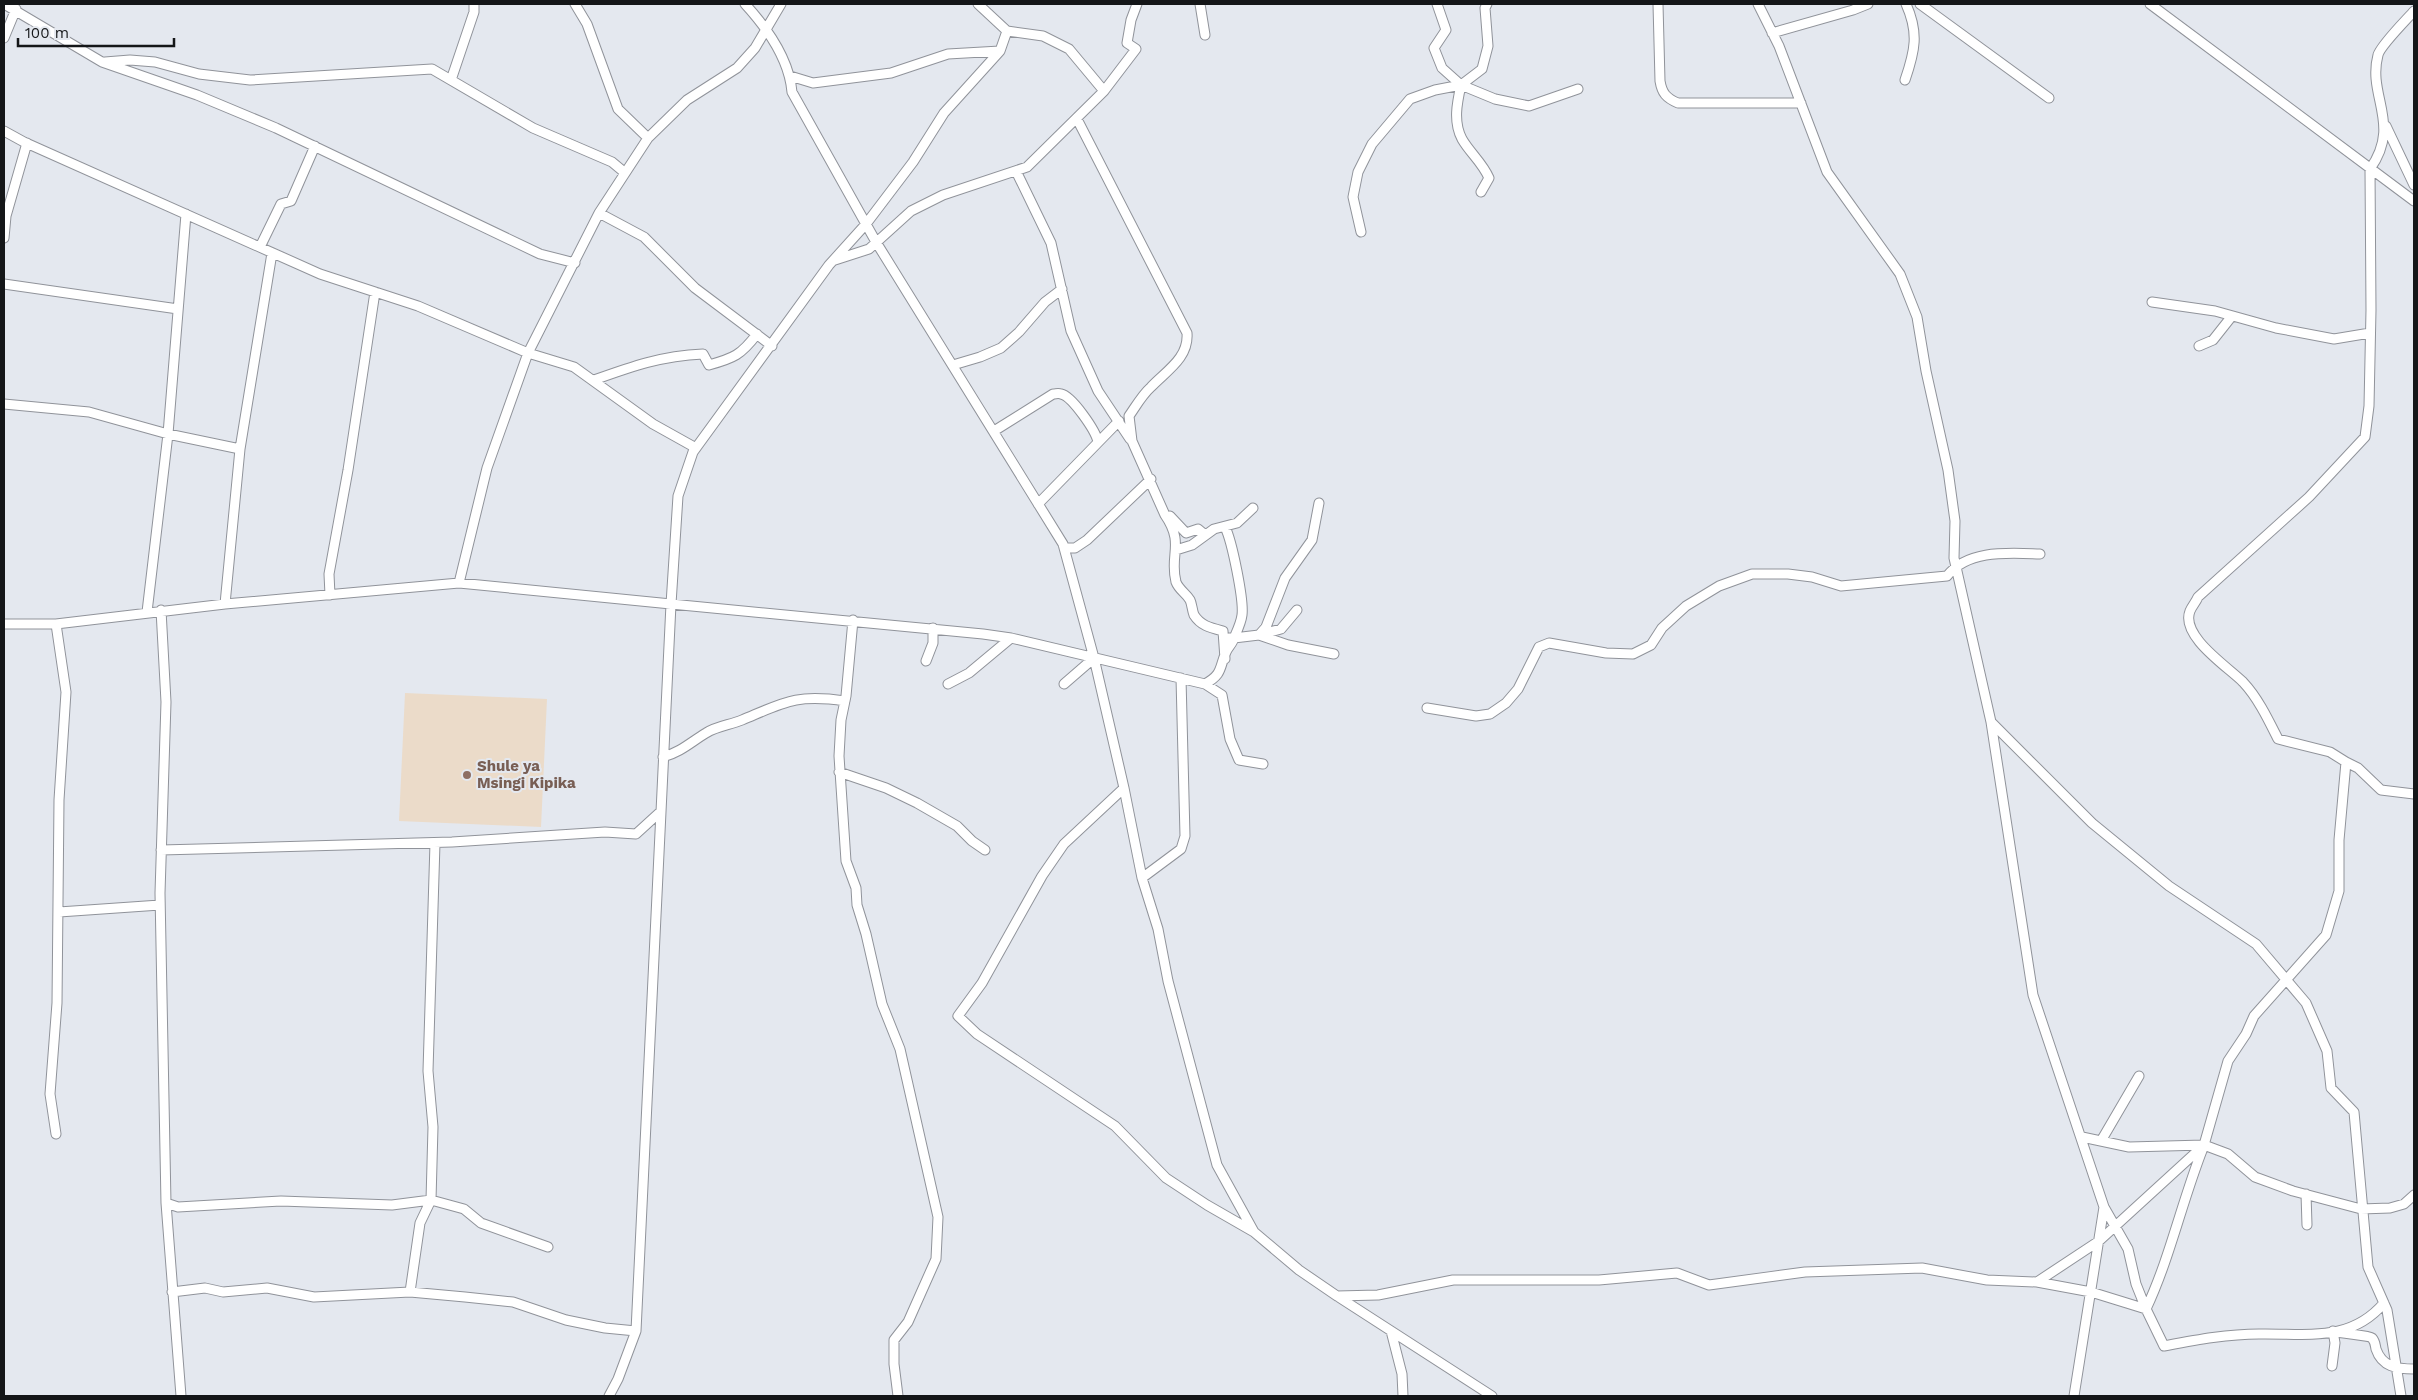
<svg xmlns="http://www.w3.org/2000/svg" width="2418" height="1400" viewBox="0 0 2418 1400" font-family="'Work Sans',sans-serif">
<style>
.education{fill:#ebdbc9}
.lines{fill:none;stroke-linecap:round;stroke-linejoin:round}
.minor-casing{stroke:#90939a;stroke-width:11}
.minor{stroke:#fff;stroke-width:9}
.education-dot{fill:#8d6e63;stroke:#e4e8ef;stroke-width:2}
.labels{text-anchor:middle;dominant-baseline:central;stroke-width:4;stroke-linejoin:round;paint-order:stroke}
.education-label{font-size:15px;font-weight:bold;fill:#785e54;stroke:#e4e8ef;text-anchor:start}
</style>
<rect width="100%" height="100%" fill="#e4e8ef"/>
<!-- education -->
<path class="education" d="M405,693L547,699L541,827L399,821Z"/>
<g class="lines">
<!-- minor casing -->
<g class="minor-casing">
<path id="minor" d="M4,4L102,62L197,95L276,128L540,254L575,263
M575,4L587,24L618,109L648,138
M745,4C767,28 789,58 792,92L876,242L1063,544L1094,658L1124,788L1142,878L1158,929L1168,981L1217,1165L1254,1232L1299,1270L1337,1296L1492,1396
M978,4L1007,31L1043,36L1069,49L1104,91
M1200,4L1205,35
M1437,4L1446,30L1434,48L1442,68L1461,85L1495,99L1529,106L1578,89
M1658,4L1660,81C1662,93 1666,98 1678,103H1801
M1758,4L1779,46L1827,172L1900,274L1917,317L1926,371L1948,470L1955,521L1954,558L1991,722L2033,995L2104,1207L2074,1396
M1920,4L2049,98
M2150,4L2414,201
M1007,31L1000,51L944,113L913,162L866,224L829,265L693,452L678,496L671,604L983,634L1011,638L1205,684L1222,695L1230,739L1239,760L1263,764
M1772,33L1853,10L1868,4
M4,38L16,9
M105,62L130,60L155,62L199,74L250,80L432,69L533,128L612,162L624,172
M790,76L813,83L891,73L948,54L1000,51
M451,80L474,12V4
M1905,80C1915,51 1919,33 1906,4
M1461,85C1457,103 1453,122 1462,139C1470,153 1482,162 1489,178L1481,192
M1077,119L1187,333C1189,358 1166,371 1151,387C1142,395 1136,406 1129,416L1132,441L1165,515C1185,544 1169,555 1176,582C1179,590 1186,593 1190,600C1192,604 1192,610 1194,615C1201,626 1211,628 1223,631L1225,659
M2386,126L2414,185
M4,131L24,142L320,274L418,306L528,353L574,367L653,424L696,448
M1016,171L1051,243L1071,331L1098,391L1130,439
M599,213L644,237L695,288L772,346
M1361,232L1353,197L1358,172L1372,144L1410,99L1435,90L1461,85L1482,69L1488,46L1485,8L1487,4
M4,238L6,216L27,143
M260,247L281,204L291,201L315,146
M835,260L869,249L911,211L943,195L1027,167L1104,91L1136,49L1127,43L1131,20L1137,4
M4,284L178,309
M2152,302L2215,311L2276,328L2334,339L2370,333
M2199,346L2213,340L2232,316
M953,365L980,357L1001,348L1019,332L1045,302L1062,289
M594,380C633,366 661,356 703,354L709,365C734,358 741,355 757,334
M4,404L89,412L168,434L240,449
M994,431L1053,394C1056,394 1058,393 1061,394C1072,396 1096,431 1098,442
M1038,504L1119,421
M1170,516L1186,533L1198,529L1204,534
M1225,527C1232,541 1244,600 1242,615C1241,623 1237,631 1234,638H1229
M1064,548H1075L1087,540L1151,479
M1176,550L1192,545L1214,529L1237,523L1253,508
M459,583L487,468L528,353L599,213L648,138L687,100L737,68L755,48L781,4
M330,595L329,574L348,470L375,292
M225,604L240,449L272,253
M161,610L166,702L160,893L166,1203L181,1396
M147,612L168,434L186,214
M853,620L846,696L841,720L839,756L846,861L856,888L857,905L866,934L882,1004L900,1049L938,1217L936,1259L908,1322L894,1340V1364L898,1396
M4,624H56L225,604L459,583L671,604L636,1331L618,1379L609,1396
M56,624L66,692L59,800L57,1003L50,1094L56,1134
M1259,635L1288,645L1334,654
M1259,635L1281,629L1297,610
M926,661L933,643V628
M948,684L969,673L1011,638
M1064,684L1094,658
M1205,684C1223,674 1219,668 1226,652C1228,647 1233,643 1234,638L1259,635L1266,627L1285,578L1312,540L1319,503
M1427,708L1476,716L1490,714L1506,703L1518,689L1539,647L1549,643L1606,653L1633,654L1651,645L1662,628L1686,606L1719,586L1752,574H1788L1812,577L1841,586L1947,576C1968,549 2009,553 2040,554
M1991,722L2092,823L2169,886L2256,944L2306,1003L2327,1051L2331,1088L2354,1112L2368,1267L2387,1310L2401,1396
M663,757C681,752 691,742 706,733C717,726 730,725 742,720C785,702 796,694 845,701
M2346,762L2358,768L2381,790L2414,794
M839,772L886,788L917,803L957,826L972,841L985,850
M1124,788L1064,844L1042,876L982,983L958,1016L977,1034L1115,1126L1166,1178L1207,1205L1254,1232
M161,850L452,842L605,832L636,834L659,813
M1142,878L1181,849L1185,836L1181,678
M59,912L160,905
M2082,1137L2129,1147L2204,1145L2228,1154L2255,1177L2293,1191L2361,1209L2390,1208L2404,1204L2414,1195
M2101,1141L2139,1076
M2306,1194L2307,1225
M166,1203L178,1207L281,1201L392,1205L431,1200L464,1209L481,1223L548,1247
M2104,1207L2128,1249L2136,1284L2146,1309
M2037,1282L2099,1241L2204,1145L2228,1061L2246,1034L2254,1016L2326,935L2339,891V840L2346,762L2330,752L2278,739C2268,719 2258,698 2243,682C2228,667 2180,636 2190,611C2192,606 2196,602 2198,597L2309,497L2365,437L2369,406L2371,310L2370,169C2402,124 2367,96 2378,55C2380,46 2407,19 2414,11
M172,1292L205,1288L223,1292L267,1288L314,1297L410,1292L465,1297L513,1302L566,1320L605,1328L636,1331
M410,1292L420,1223L431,1200L433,1127L428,1071L435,843
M1337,1296L1378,1295L1453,1280H1599L1677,1273L1709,1285L1805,1272L1922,1268L1987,1280L2037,1282L2091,1292L2146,1309L2164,1346C2196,1340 2227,1334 2259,1334C2306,1333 2350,1343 2384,1303
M2146,1309C2170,1258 2182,1201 2203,1148
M1391,1331L1402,1374L1403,1396
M2332,1366L2335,1343L2333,1331C2342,1334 2368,1335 2372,1338C2375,1341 2375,1344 2376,1349C2382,1367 2397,1369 2414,1369"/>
</g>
<!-- minor -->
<use href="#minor" class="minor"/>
</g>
<!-- markers -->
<circle class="education-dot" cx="467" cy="775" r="5"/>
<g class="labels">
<!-- education labels -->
<g class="education-label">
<text x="477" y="766">Shule ya<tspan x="477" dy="17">Msingi Kipika</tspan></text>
</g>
</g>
<!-- border -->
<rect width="2418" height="1400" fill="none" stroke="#141618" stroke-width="10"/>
<!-- scale -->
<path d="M18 38v8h156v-8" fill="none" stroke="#141618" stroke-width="2.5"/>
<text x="25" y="38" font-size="15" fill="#141618" stroke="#e4e8ef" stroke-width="4" paint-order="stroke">100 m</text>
</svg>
